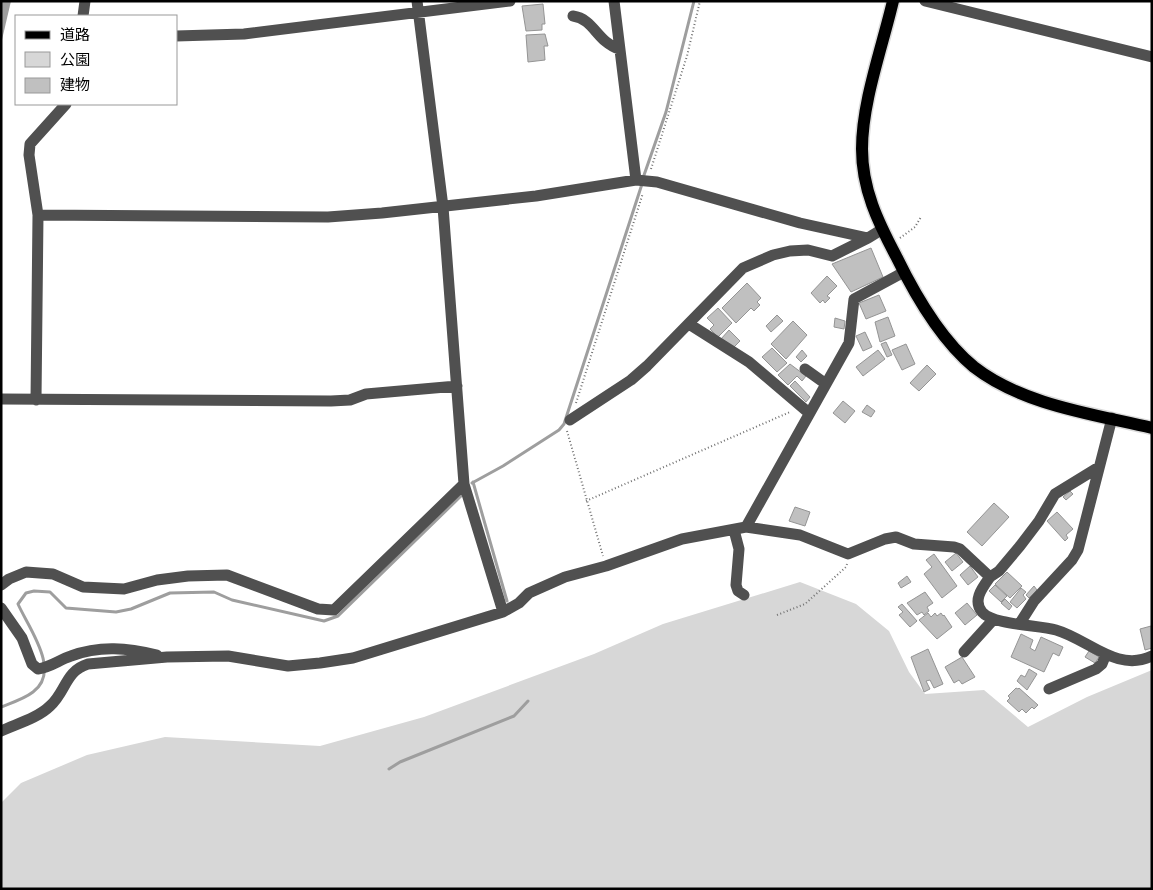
<svg xmlns="http://www.w3.org/2000/svg" width="1153" height="890" viewBox="0 0 1153 890" font-family="Mulish,'Noto Sans JP',sans-serif">
<style>
.green{fill:#d7d7d7}
.water{fill:#9e9e9e}
.lines{fill:none;stroke-linecap:round;stroke-linejoin:round}
.stream{stroke:#9e9e9e;stroke-width:3}
.building{fill:#c0c0c0;stroke:#949494}
.major-casing{stroke:#dbdbdb;stroke-width:15}
.path{stroke:#727272;stroke-width:2;stroke-dasharray:1 2.5;stroke-linecap:butt}
.minor{stroke:#505050;stroke-width:11}
.major{stroke:#000;stroke-width:12}
</style>
<rect width="100%" height="100%" fill="#fff"/>
<!-- green -->
<path class="green" d="M800,582L856,604L889,631L909,672L925,694L984,690L1028,727L1087,697L1152,670V889H1V803L21,783L87,755L165,737L320,746L424,717L594,654L663,624Z"/>
<!-- water -->
<path class="water" d="M1,1H11L1,44Z"/>
<g class="lines">
<!-- stream -->
<path class="stream" d="M643,178L666,112L694,1
M473,482L507,601
M472,483L503,466L559,430L564,424L642,184
M1,707C11,703 24,699 33,692C62,671 28,627 18,604L26,593L34,591L50,592L66,608L116,612L131,609L170,593L214,592L232,600L324,621L338,616L462,495
M389,769L400,762L514,716L528,701"/>
</g>
<!-- building -->
<path class="building" d="M543,4L545,24H542V30L526,31L522,6Z
M545,34L548,46H544L545,60L528,62L526,35Z
M871,248L883,277L851,292L832,264Z
M827,276L837,286L827,296L830,298L825,303L823,300L820,303L811,293Z
M747,283L761,298L757,302L760,305L754,311L751,308L736,323L722,308Z
M879,295L886,311L866,319L859,303Z
M718,308L732,323L718,337L710,329L714,325L707,318Z
M777,315L783,321L771,332L766,326Z
M888,317L895,336L880,342L875,322Z
M835,318L845,321L844,329L834,327Z
M793,321L807,335L786,359L771,344Z
M729,330L740,341L732,349L721,339Z
M865,332L872,347L863,351L856,336Z
M886,342L892,355L887,357L881,344Z
M906,344L915,364L902,370L892,350Z
M772,348L787,363L777,372L762,357Z
M802,350L807,356L801,362L796,357Z
M878,350L885,359L863,376L856,367Z
M790,364L806,376L802,381L797,376L788,385L778,375Z
M927,365L936,374L919,391L910,383Z
M795,381L810,397L806,402L790,386Z
M843,401L855,411L845,423L833,413Z
M867,405L875,411L871,417L862,412Z
M1070,491L1073,494L1066,500L1063,497Z
M994,503L1009,517L982,546L967,532Z
M795,507L810,512L805,526L789,521Z
M1057,512L1073,529L1066,535L1068,538L1065,541L1047,521Z
M956,553L963,562L952,571L945,562Z
M934,554L957,586L942,598L924,574L932,567L926,560Z
M970,566L978,577L968,585L960,575Z
M1007,572L1022,586L1010,598L995,584Z
M907,576L911,582L901,588L898,583Z
M995,585L1007,596L1001,602L989,591Z
M1034,586L1037,590L1029,598L1026,595Z
M1021,588L1026,592L1023,595L1026,599L1017,608L1010,602Z
M925,592L933,603L927,607L929,611L924,615L922,612L917,615L907,603Z
M1005,599L1012,606L1009,610L1001,603Z
M967,603L977,615L965,625L955,613Z
M902,604L917,621L910,627L899,615L903,612L898,607Z
M928,613L931,617L935,613L937,616L941,613L943,616L944,615L952,627L937,639L919,620Z
M1151,626L1152,648L1145,650L1140,629Z
M1021,634L1033,640L1030,648L1035,651L1041,637L1063,647L1059,656L1053,653L1044,672L1011,657Z
M928,649L943,684L934,688L930,680L926,681L930,689L924,692L911,657Z
M1089,651L1099,657L1095,663L1085,657Z
M962,657L975,677L962,684L959,680L954,683L945,667Z
M1029,669L1037,674L1027,690L1017,681L1021,675L1025,677Z
M1016,688L1018,689L1019,688L1038,705L1034,709L1032,707L1026,713L1022,709L1019,712L1007,701L1010,698L1008,696Z"/>
<g class="lines">
<!-- major casing -->
<g class="major-casing">
<path id="major" d="M893,1C882,48 862,102 862,149C862,189 878,222 896,256C914,293 942,341 974,367C1023,405 1093,414 1152,428"/>
</g>
<!-- path -->
<path class="path" d="M651,169L687,56L700,1
M900,238L915,227L921,217
M576,403L643,193
M567,431L603,556
M586,501L790,412
M777,615L805,604L846,567L847,564"/>
<!-- minor -->
<path class="minor" d="M417,1L443,207L464,484L503,612
M614,1L636,180
M925,1L1152,57
M83,16L85,1
M573,16C594,19 597,42 619,49
M176,36L244,34L510,1
M38,215L328,217L382,213L536,196L636,180L657,182L800,223L868,238L881,230
M689,324L749,362L809,413
M805,369L826,384
M1,399L331,401L350,400L366,394L457,386
M36,400L38,215L29,155L30,144L66,104
M570,420L631,380L647,366L743,268L773,255L790,251L808,250L832,256L868,238
M746,527L849,343L854,299L904,272
M734,530L739,549L736,585L738,591L744,595
M990,577L999,571L1020,546L1039,521L1055,494L1099,467
M1,585L9,579L26,572L53,574L83,587L124,589L157,580L188,576L227,575L318,609L334,610L464,484
M1,608L22,638L32,664L38,669C51,667 59,660 71,656C100,645 128,648 157,655
M1020,623L1034,601L1072,560L1078,550L1112,418
M964,652L993,620
M1049,689L1096,669L1102,664L1106,654
M1,731C16,724 38,718 50,706C66,692 65,671 88,664L167,657L228,656L288,666L320,663L353,658L503,612L519,603L529,593L565,577L606,566L682,539L746,527L800,535L848,554L885,539L896,537L914,544L954,547L960,549L990,577C983,587 972,600 982,612C993,625 1038,625 1056,630C1088,639 1117,673 1152,656"/>
<!-- major -->
<use href="#major" class="major"/>
</g>
<!-- border -->
<rect width="1153" height="890" fill="none" stroke="#000000" stroke-width="5"/>
<!-- legend -->
<rect x="15" y="15" width="162" height="90" fill="#ffffff" stroke="#999999"/>
<rect x="25" y="31" width="25" height="8" fill="#000000" stroke="#999999"/>
<text x="60" y="40" font-size="15" fill="#000000">道路</text>
<rect x="25" y="52" width="25" height="15" fill="#d7d7d7" stroke="#999999"/>
<text x="60" y="65" font-size="15" fill="#000000">公園</text>
<rect x="25" y="78" width="25" height="15" fill="#c0c0c0" stroke="#999999"/>
<text x="60" y="90" font-size="15" fill="#000000">建物</text>
</svg>
